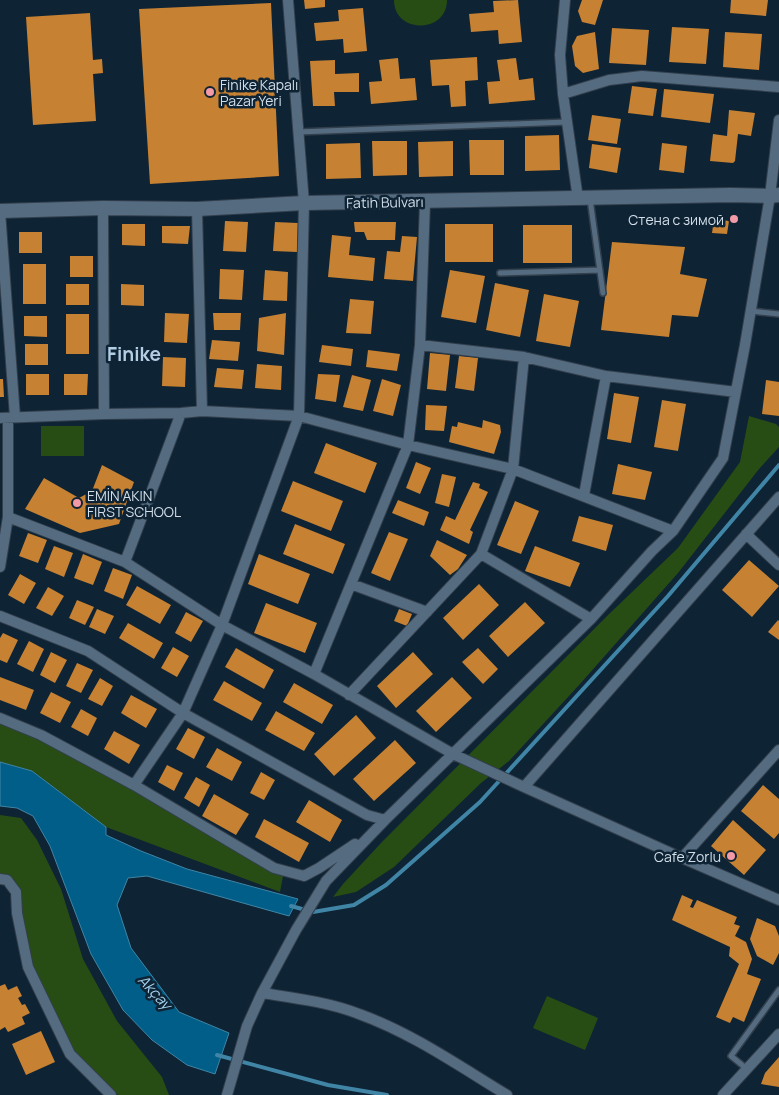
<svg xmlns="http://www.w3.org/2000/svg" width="779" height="1095" viewBox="0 0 779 1095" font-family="Manrope,sans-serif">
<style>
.green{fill:#284d14}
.water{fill:#015e88;stroke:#4085a5}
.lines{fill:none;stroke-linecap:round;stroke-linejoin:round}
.stream{stroke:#4085a5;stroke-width:4}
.building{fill:#c68132}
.lane-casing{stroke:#323f4d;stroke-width:8}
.street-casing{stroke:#323f4d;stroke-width:12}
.secondary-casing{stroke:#323f4d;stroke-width:16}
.lane{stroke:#556c80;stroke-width:5}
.street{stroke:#556c80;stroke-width:10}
.secondary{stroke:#556c80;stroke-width:14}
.poi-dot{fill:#f39aa7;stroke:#0e2334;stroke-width:2}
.labels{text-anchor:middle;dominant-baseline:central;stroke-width:5;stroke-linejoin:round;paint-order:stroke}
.poi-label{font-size:14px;fill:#d2dfea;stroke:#0e2334;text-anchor:start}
.street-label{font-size:14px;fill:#d2dfea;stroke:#0e2334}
.water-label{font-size:15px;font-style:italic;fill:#a4d1ee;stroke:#0e2334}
.district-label{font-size:19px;font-weight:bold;fill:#b3cde3;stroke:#0e2334}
</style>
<rect width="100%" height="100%" fill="#0e2334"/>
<!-- green -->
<path class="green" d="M394,0H447C447,34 394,34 394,0Z
M749,416L776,424L779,427V447L759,469L678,573L580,684L509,761L481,783L394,867L356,892L333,897L343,884L381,843L607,616L678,548L740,462Z
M41,426H84V456H41Z
M0,718L41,735L283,876L280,892L106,827L32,771L0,762Z
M0,815L21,818L37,840L61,889L83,959L117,1021L162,1077L169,1095H118L70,1054L27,961L8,880L0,879Z
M547,996L598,1018L585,1050L533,1028Z"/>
<!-- water -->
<path class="water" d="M0,762L32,771L106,827V835L141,851L187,869L298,899L289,916L147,876L128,878L117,905L131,948L179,1012L229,1033L215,1074L187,1065L152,1040L123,1010L91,954L50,846L33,816L17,808L0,806Z"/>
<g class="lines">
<!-- stream -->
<path class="stream" d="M291,906L313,912L354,905L386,885L480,802L668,596L779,465
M217,1055L328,1085L387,1095"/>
</g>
<!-- building -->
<path class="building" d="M304,0H325V7L305,9Z
M518,0L522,42L499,44L498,30L471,32L469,14L494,12L493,1Z
M582,0H603L595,25L582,22L578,11Z
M731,0H768L766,16L730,13Z
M271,3L279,176L150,184L139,9Z
M363,8L367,51L344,53L343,39L316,41L314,23L339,21L338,10Z
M90,13L93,60L102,59L103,73L93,74L96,121L33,125L26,17Z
M672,27L709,29L706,64L669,62Z
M612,28L649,30L646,65L609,63Z
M595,32L599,69L583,73L575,66L572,46L577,36Z
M725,32L762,34L759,70L723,67Z
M477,57L478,80L465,81L466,106L451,107L449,85L432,86L430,60Z
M398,58L400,79L415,78L417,100L371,104L369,82L382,81L379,60Z
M516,58L519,80L533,78L535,100L489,104L487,82L500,81L497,60Z
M335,60V74L359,73V92H334L335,106H313L310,61Z
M632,86L657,89L653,116L628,113Z
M664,89L714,94L710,123L661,117Z
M729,110L755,113L751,136L738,134L735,161L733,163L710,161L713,134L727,136Z
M592,115L621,119L617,144L588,140Z
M559,135L560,170L525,171V136Z
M469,140H504V175H470Z
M372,141H407V175L373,176Z
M453,141V176L419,177L418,142Z
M360,143L361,178L326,179V144Z
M662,143L687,146L684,173L659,170Z
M592,144L621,148L617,173L589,168Z
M714,219L729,221L727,234L712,233Z
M225,221L248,222L246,252L223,251Z
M275,222L298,223L297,252L273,251Z
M354,222H396L395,240H367L364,232H355Z
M122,224H145V246L122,245Z
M445,224H493V262H445Z
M523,225H572V263H523Z
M162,226H190L188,244L162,243Z
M19,232H42V253H19Z
M332,235L351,237L349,255L375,258L373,281L328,277Z
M402,236L417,237L413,281L384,279L387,251L400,252Z
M612,242L685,247L680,274L707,279L698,317L672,315L669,337L601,330Z
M70,256H93V277H70Z
M23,264H46V304H23Z
M220,269L244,270L242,300L219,299Z
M265,270L288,272L287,301L263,300Z
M450,270L485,276L476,323L441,317Z
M495,283L529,290L520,337L486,330Z
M66,284H89V305H66Z
M121,284L144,285V306L121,305Z
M544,294L579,301L570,347L536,341Z
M350,299L374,301L371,334L346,333Z
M165,313L189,314L187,343L164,342Z
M213,313H241L240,330H214Z
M286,313L284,355L257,351L259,318Z
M66,314H89V354H66Z
M24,316H47V337L24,336Z
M212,340L240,342L238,361L209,359Z
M25,344H48V365H25Z
M322,345L353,349L351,366L319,362Z
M368,350L400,354L397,371L366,367Z
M430,353L450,355L446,391L427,389Z
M459,356L478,358L474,391L455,388Z
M163,357L186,358L185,387L162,386Z
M257,364L282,366L281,390L255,388Z
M217,368L244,370L242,389L214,387Z
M26,374H49V395H26Z
M64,374H88L87,395H64Z
M318,374L340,375L336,402L315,399Z
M352,375L371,380L363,411L343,407Z
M0,379H3L4,397H0Z
M382,379L401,385L393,416L373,411Z
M766,380L779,382V416L762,414Z
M614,393L639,397L631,443L607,439Z
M662,400L686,404L678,451L654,447Z
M426,405L447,406L444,431L425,430Z
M483,420L500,425L501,432L494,454L449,442L452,426L457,427L458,422L482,428Z
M326,443L377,463L365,493L314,473Z
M416,462L431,468L420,494L406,488Z
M618,464L652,472L645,500L612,494Z
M102,465L134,482L119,524L80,533L25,509L44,478L79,498L92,491Z
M442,474L456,477L449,507L435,503Z
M293,481L343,501L331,531L281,511Z
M473,482L480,484L479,488L488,492L470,530L473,532L469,544L440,530L446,516L455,520Z
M398,500L429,512L424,526L392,513Z
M515,501L539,511L521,554L497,545Z
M579,516L613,525L606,551L572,541Z
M295,524L345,544L333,574L283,554Z
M389,532L408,539L390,581L371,573Z
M28,533L47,540L38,563L19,556Z
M437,540L467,555L458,569L450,575L430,556Z
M54,546L73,553L64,577L45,569Z
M535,546L580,563L570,587L525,571Z
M83,554L102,562L93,585L74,578Z
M259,554L310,574L298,604L248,584Z
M749,560L779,586L752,617L722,590Z
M113,568L132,575L123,599L104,591Z
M20,574L36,583L24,604L8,595Z
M479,584L499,605L463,640L443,618Z
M137,586L171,605L160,624L126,605Z
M48,587L64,596L52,616L36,608Z
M77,600L94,607L85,625L69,618Z
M525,602L545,623L508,657L489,636Z
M266,603L317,623L305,653L254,633Z
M97,609L114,616L105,634L89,627Z
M399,609L412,614L407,626L394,621Z
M186,612L203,621L191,642L175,633Z
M778,620L779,621V640L768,632Z
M128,623L163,643L154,659L119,638Z
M3,633L18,640L7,663L0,660V638Z
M29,641L44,649L33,672L17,664Z
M173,647L189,656L177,677L161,668Z
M236,648L274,670L264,689L225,667Z
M478,648L498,669L483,684L462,662Z
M51,652L67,660L55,683L40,675Z
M413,652L433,674L396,708L377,686Z
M77,663L93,670L81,693L66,686Z
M0,677L34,690L26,710L0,700Z
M452,677L472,698L436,732L416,711Z
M100,678L113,686L102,706L88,699Z
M224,681L262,703L252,721L213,700Z
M294,683L333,705L322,724L283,702Z
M51,692L71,702L60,723L40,713Z
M131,695L157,709L146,728L121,713Z
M81,709L97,718L88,736L71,727Z
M276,711L315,733L304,751L265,730Z
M356,715L376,738L334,776L314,754Z
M188,728L205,737L194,759L176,749Z
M114,731L140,745L129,764L104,749Z
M395,740L416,763L374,801L353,779Z
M217,748L242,762L232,781L206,767Z
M167,765L183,773L174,791L158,782Z
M261,772L275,780L264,800L250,793Z
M196,777L210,785L199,807L184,798Z
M763,785L779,799V833L774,839L741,811Z
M214,794L249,814L236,835L202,816Z
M309,800L342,820L330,842L296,822Z
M264,819L309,843L299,862L255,837Z
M733,820L766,850L744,875L711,846Z
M682,895L693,900L690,907L693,908L697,900L737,917L734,924L740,926L735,936L746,942L752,959L747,974L761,979L744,1022L733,1017L730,1023L716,1017L739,964L729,956L730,947L672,920Z
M757,918L775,926L779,936V953L773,965L757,956L750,939Z
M5,984L8,990L17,986L22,996L18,998L22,1005L25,1004L30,1013L22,1017L25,1024L8,1032L5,1027L0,1030V986Z
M41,1031L55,1062L26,1075L12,1044Z
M779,1057V1087L761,1084L765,1073Z"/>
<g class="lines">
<!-- lane casing -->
<g class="lane-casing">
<path id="lane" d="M298,132L567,122
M590,199L603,293
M500,273L600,270
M751,311L779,314
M747,1069L731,1056L779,990"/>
</g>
<!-- street casing -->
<g class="street-casing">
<path id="street" d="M565,0L560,55L563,94L578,199
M563,94L609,80L642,76L779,87
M103,208L104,414
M197,209L202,411
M0,211L15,417
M420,345L524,357L606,376L736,392
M0,418L104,414L181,413L202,411L299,416L408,445L513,469L673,531
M584,495L606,376
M8,517L125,562L222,625L314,674L453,754L524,787
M746,534L779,565
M481,554L591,619
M125,562L181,413
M0,567L8,517V418
M351,584L427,612
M0,616L88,651L183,713L367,815L385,820L591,619L652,551L673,531L723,458L745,345L770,196L779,120
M314,674L408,445L420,345L425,202
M349,695L481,554L513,469L524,357
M0,718L41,735L134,785L183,713L222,625L299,416L304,203L288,0
M779,750L682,858L779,900
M134,785L274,868L304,876L319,868L355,844
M682,858L524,787L779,497
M0,879L7,880L16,892L17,913L28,967L70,1054L111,1095
M262,993C294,998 328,1002 359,1014C412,1033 459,1066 507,1095
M227,1095L247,1026L262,993L296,930L326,881L385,820
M723,1095L779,1034"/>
</g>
<!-- secondary casing -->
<g class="secondary-casing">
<path id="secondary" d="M0,211L103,208L197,209L304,203L730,195L770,196L779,195"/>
</g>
<!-- lane -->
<use href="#lane" class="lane"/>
<!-- street -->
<use href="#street" class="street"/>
<!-- secondary -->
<use href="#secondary" class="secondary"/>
</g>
<!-- markers -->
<g class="poi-dot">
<circle cx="210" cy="92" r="5"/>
<circle cx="734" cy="219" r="5"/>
<circle cx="77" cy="503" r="5"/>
<circle cx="731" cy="856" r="5"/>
</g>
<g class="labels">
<!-- poi labels -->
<g class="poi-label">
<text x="220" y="84">Finike Kapalı<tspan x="220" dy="16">Pazar Yeri</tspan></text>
<text x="724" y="219" text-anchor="end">Стена с зимой</text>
<text x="87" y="495">EMİN AKIN<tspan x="87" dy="16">FIRST SCHOOL</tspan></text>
<text x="721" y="856" text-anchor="end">Cafe Zorlu</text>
</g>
<!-- street labels -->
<g class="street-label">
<text transform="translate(385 202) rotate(-1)">Fatih Bulvarı</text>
</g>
<!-- water labels -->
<g class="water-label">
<text transform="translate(155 992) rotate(47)">Akçay</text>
</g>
<!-- district labels -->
<g class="district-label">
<text x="134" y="354">Finike</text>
</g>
</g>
</svg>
